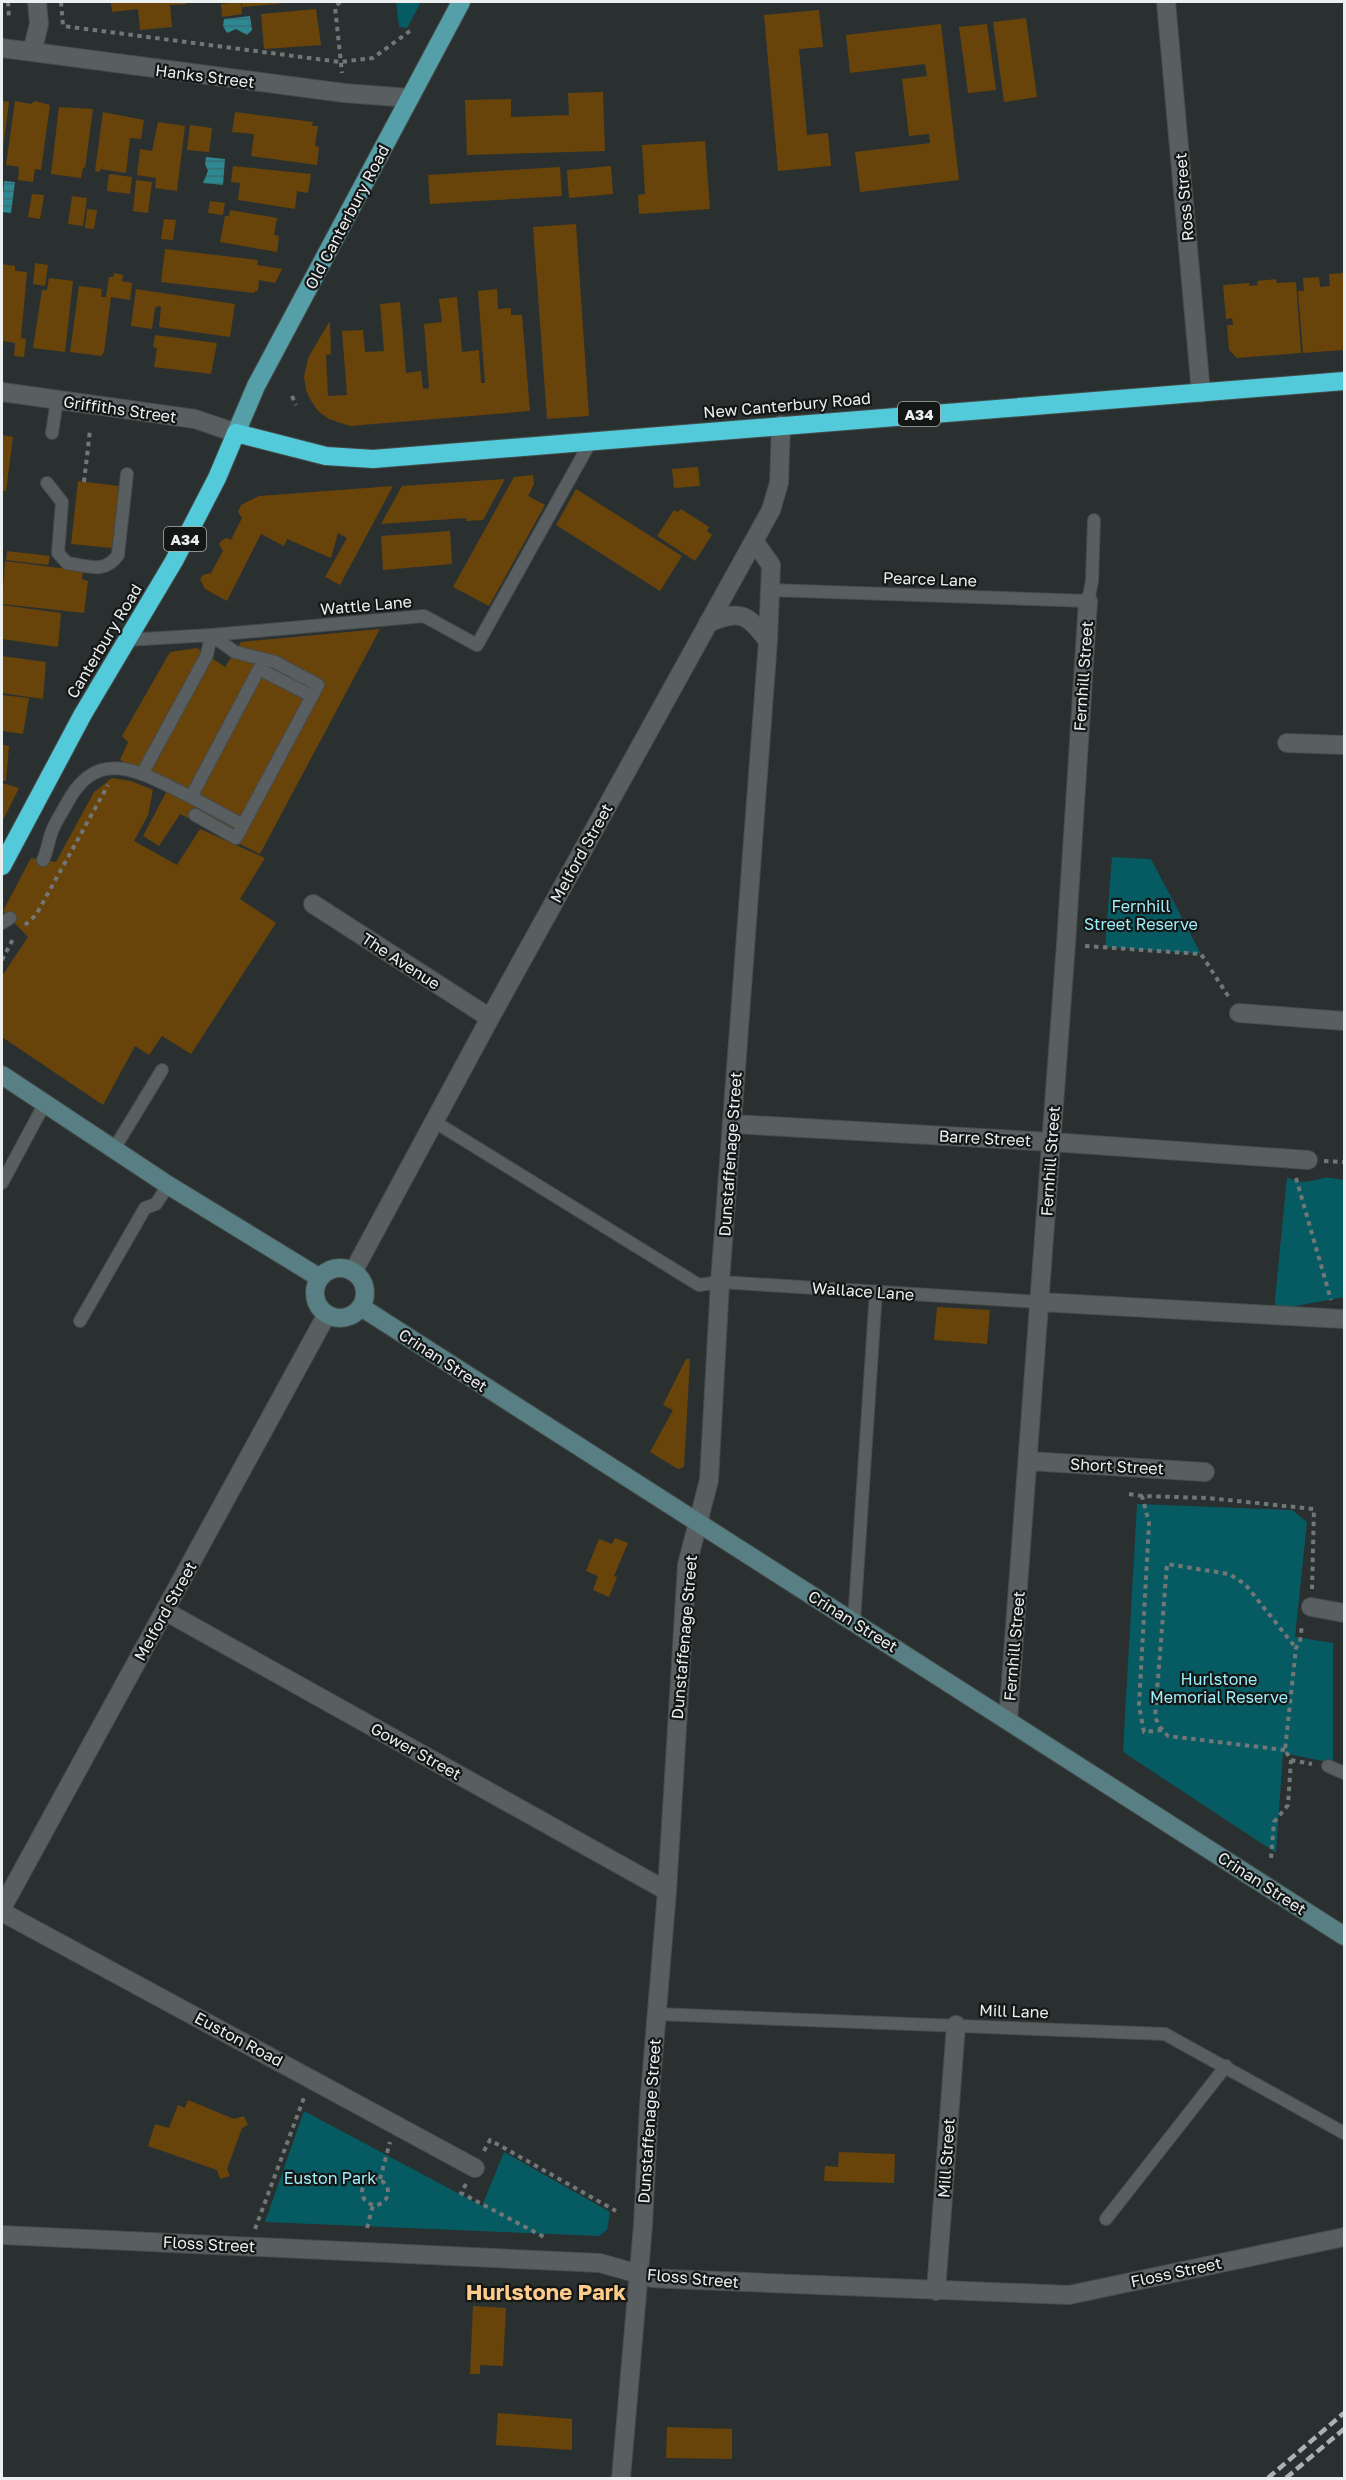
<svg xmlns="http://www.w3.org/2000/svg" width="1346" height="2480" viewBox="0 0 1346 2480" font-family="'Golos Text',sans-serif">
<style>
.green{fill:#065b63}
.water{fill:url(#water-rules)}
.building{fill:#68440b}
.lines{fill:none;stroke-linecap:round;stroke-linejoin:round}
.lane-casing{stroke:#464c4c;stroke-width:14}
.street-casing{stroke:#464c4c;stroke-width:20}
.secondary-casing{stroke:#464c4c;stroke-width:20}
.primary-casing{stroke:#464c4c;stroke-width:20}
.highway-casing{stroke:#464c4c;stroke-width:20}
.path{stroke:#717676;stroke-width:4;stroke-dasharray:4.5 4.5;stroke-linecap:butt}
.lane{stroke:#595f60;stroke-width:12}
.street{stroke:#595f60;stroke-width:18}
.secondary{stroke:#577f84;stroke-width:18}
.primary{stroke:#559fa9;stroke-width:18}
.highway{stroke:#53cad9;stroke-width:18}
.rail{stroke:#acb0b0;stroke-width:4.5;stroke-dasharray:9 4.5;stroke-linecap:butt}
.labels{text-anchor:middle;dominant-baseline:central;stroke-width:4.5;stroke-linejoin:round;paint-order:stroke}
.shield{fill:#151717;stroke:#abaeae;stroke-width:1.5}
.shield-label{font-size:15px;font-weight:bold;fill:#ebefef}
.street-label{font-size:16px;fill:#ebefef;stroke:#151717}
.park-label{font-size:16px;fill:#9deff9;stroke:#151717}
.district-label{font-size:22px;font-weight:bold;fill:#fdcb8a;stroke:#151717}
</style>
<defs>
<pattern id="water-rules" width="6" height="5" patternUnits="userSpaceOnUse" patternTransform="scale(1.5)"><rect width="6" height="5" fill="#2e8892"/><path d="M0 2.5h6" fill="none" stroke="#386e74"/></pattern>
</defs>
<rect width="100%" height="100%" fill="#2a3030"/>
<!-- green -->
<path class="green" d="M396,2H421L407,28L399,27Z
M1112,857L1151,859L1201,954L1105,947Z
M1287,1177C1299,1184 1307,1182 1320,1179C1326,1176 1337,1179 1344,1180V1297L1274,1310Z
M1137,1504L1292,1510L1307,1522L1295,1637L1333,1643V1763L1283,1753L1276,1853L1123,1752Z
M304,2111L482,2206L504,2152L610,2212L607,2230L599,2236L265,2222Z"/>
<!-- water -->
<path class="water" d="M250,16L252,30L247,35L236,29L227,33L223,26L224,19Z
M206,157L225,159L223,185L203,183L208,171L205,164Z
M4,181L15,182L11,213L2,212Z"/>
<!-- building -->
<path class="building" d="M111,2H187V4L170,5L172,27L140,30L138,9L112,12Z
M241,2L242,14L222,17L221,4Z
M242,2H285V3L242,7Z
M316,9L321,45L264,49L261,14Z
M819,10L823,47L799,49L807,135L828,133L831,166L778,171L764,15Z
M1026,18L1037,97L1004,102L993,22Z
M941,24L959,180L860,192L855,152L930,143L929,134L909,136L902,79L927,76L925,64L850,73L846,35Z
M987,24L996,90L968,93L959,27Z
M603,92L605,151L467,155L465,100L511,99V117L569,115L568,93Z
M2,101L9,102L3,149H2Z
M15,101L31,104L35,101L50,105L41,170L35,169L33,182L18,180L19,167L6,165Z
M59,107L93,109L85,168L83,167L81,178L51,174Z
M103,112L144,120L141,139L130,138L126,173L100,169V172L95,171Z
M235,112L313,122L312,126H318L315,146L319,147L317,165L251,156L254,134L232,132Z
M158,122L185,126L177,191L155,188L156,178L137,175L140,149L152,151Z
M190,125L212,128L209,152L187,150Z
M705,141L710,209L639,214L638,195L645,194L642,145Z
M233,166L311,174L308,193L297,191L295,209L238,200L240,183L231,182Z
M611,166L613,194L569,198L567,170Z
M560,167L562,196L430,204L428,175Z
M109,174L132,177L130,194L107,191Z
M136,180L152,182L148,213L133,211Z
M32,194L44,195L40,219L28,217Z
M72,196L87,198L83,226L68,224Z
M210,201L225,203L223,215L208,213Z
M87,209L97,210L94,229L85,228Z
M230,210L277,218L274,235L279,236L277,252L220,242L225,216H229Z
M164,219L176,220L173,240L161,239Z
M576,224L589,416L547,419L533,227Z
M165,249L258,260L257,265L282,269L275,283L259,280L258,291H255L254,293L161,282Z
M35,263L48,265L45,286L33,284Z
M2,264L15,266V271L27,272L21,338L26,339L24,357L14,356L15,343L2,341Z
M114,273L123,275L122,281L132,283L130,300L111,297L104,352L101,356L70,352L79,286L102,289L101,297H106L109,277H113Z
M1344,273V350L1303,353L1298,291H1304L1303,278L1319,277L1320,287L1330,286L1329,274Z
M49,278L73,281L65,352L33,348L42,290H47Z
M1276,279L1277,283L1296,282L1301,353L1237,358L1229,350L1227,325H1233L1232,318L1226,319L1223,285L1249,283V286L1258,285L1257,281Z
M136,289L235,304L230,337L159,327L161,307L158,306L155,308L152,329L131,326Z
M497,289L498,309L511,308V315H522L530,411L350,426L329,419L318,411L310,399L306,390L304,376L309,356L330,321L331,354L326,355L328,396L347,395L342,331L363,330L365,352L384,351L380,304L400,302L406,373L421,371L423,389L429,388L424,324L442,322L439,299L457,297L462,352L479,350L481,383H485L478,291Z
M155,335L217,343L211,374L154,367L157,348L153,347Z
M2,435L13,437L6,491H2Z
M698,467L700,486L674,488L672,469Z
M533,475L534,484L528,496L545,505L489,606L453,587L514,477Z
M505,479L483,520L466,521V518L381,524L402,486Z
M78,481L119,486L112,548L71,544Z
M393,486L340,585L325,577L347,538L338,533L331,558L287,539L284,546L261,534L227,601L205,589L200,579L203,575L211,573L223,551L219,544L222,540L227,538L231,540L242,518L238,512L241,505L259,496Z
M576,489L682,556L660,591L556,525Z
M681,509L709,527L707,531L712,535L695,561L657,536L674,510L678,512Z
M450,531L452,564L383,570L381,536Z
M7,551L50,556L48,565L6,560Z
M5,561L83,571L82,579L88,581L84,613L2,604Z
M2,605L61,613L58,647L2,639Z
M380,629L260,854L180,814L159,846L143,836L171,783L120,760L128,742L122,736L170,652L197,648L225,667L241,642Z
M2,656L46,662L43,699L2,693Z
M2,695L29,698L23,734L2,731Z
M2,745L9,746L6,781H2Z
M112,778L131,781L153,790L148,815L134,841L177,865L200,829L265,858L240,899L276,923L191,1054L162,1036L149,1055L135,1046L103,1105L2,1037V976L28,937L3,911L31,858L56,862L94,792Z
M2,783L19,788L2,822Z
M937,1307L990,1310L987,1344L934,1340Z
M686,1359H690L684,1467L678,1469L650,1452L673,1410L663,1405Z
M615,1538L628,1543L614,1576L617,1577L609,1597L593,1590L598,1576L586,1571L599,1539L612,1544Z
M188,2100L234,2119L244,2116L248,2125L242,2128L227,2169L230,2176L220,2179L217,2170L148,2146L155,2124L169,2128L178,2105L185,2108Z
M839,2152L895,2154L894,2183L824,2181L825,2166L838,2167Z
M473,2306L506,2308L503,2366L480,2365V2374H470Z
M498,2413L572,2419V2450L496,2445Z
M667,2427L732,2429V2459L666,2458Z"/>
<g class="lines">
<!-- lane casing -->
<g class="lane-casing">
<path id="lane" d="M52,433L57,400
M47,483L62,502L58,553L67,563C88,566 105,574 118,555L127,474
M770,590L1088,601L1092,581L1094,520
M126,640L211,635L424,616L477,645L591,441
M142,774L207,655L211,635L235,652L275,662L318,685L243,825L191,797L259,669L312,696
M195,815L236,838L243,825
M43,860C47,851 48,843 51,834C54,824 61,814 66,805C98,742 143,774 191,797
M2,923L10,918
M435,1122L699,1285L720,1282L1040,1302
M114,1149L162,1070
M2,1183L45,1103
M80,1321L145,1208L156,1204L168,1185
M854,1622L876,1291
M1328,1766L1344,1773
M656,2014L1165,2034L1344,2133
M1106,2219L1226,2066"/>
</g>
<!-- street casing -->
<g class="street-casing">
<path id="street" d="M1166,2L1201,393
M2,48L344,93L410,98
M32,52L39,24L37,2
M2,392L195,419L236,433
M708,623C740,609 748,614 768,641
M1287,743L1344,745
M313,904L490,1018
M1239,1013L1344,1021
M733,1124L1052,1142L1308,1160
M353,1272L490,1018L771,510L779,483L781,425
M1040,1302L1344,1319
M1029,1461L1205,1472
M1311,1607L1344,1613
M165,1611L667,1891
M1008,1720L1066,944L1088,601
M2,1908L327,1314
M2,1912L475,2168
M2,2235L600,2263L653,2278L670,2279L1069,2295L1344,2237
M936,2291L956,2025
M621,2478L643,2225L649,2106L667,1891L687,1565L709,1480L720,1282L768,641L771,565L754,541"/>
</g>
<!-- secondary casing -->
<g class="secondary-casing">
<path id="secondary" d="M2,1075L168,1185L320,1278
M315 1293a25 25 0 1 1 50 0a25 25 0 1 1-50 0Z
M361,1307L1344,1936"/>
</g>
<!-- primary casing -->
<g class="primary-casing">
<path id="primary" d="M236,433L256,386L461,2"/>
</g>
<!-- highway casing -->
<g class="highway-casing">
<path id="highway" d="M2,866L83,714L174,561L217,478L236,433L326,456L373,459L1344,381"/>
</g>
<!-- path -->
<path class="path" d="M8,2L9,19
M61,2L63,26L340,62L373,58L410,31
M340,2L335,7L342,73
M292,396L296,405
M84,482L90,430
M25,925L36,915L108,785
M1085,946L1201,954L1230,999
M2,960L14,937
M1324,1161L1344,1162
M1296,1178L1331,1300
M1129,1494L1142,1496
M1162,1730L1144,1732L1139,1706L1149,1523L1142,1496L1208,1498L1314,1509L1312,1589
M1285,1750L1168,1736L1160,1727L1155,1717L1167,1564L1229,1574L1245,1584L1296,1648
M1291,1760L1312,1764
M1271,1858L1274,1822L1288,1805L1291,1760L1285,1750L1296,1648L1300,1642L1302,1624
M484,2151L490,2140L616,2211
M362 2192a13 13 0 1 1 26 0a13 13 0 1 1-26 0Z
M380,2179L390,2142
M466,2184L461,2193L546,2238
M367,2228L373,2205
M255,2229L305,2095"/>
<!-- lane -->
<use href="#lane" class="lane"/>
<!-- street -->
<use href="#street" class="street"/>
<!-- secondary -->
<use href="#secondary" class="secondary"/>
<!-- primary -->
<use href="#primary" class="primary"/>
<!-- highway -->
<use href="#highway" class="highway"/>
<!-- rail -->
<path class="rail" d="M1268,2478L1344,2413
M1286,2478L1344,2429"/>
</g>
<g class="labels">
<!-- shield labels -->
<g class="shield">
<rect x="898" y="402" width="42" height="24" rx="4.5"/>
<rect x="164" y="527" width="42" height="24" rx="4.5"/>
</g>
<g class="shield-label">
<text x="919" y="414">A34</text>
<text x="185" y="539">A34</text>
</g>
<!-- street labels -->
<g class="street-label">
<text transform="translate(205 76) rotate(7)">Hanks Street</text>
<text transform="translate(1184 197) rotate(-95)">Ross Street</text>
<text transform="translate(347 217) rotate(-62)">Old Canterbury Road</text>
<text transform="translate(787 405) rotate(-5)">New Canterbury Road</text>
<text transform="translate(120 409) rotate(8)">Griffiths Street</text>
<text transform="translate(930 579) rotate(2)">Pearce Lane</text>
<text transform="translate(366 605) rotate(-5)">Wattle Lane</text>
<text transform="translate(104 641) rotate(-59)">Canterbury Road</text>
<text transform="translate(1083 676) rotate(-86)">Fernhill Street</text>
<text transform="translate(581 853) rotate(-61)">Melford Street</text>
<text transform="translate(401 961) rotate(33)">The Avenue</text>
<text transform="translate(985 1138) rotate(3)">Barre Street</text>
<text transform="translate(730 1154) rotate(-86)">Dunstaffenage Street</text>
<text transform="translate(1050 1161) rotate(-86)">Fernhill Street</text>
<text transform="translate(863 1291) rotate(4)">Wallace Lane</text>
<text transform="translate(443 1360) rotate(33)">Crinan Street</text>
<text transform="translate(1117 1466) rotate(3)">Short Street</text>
<text transform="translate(165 1611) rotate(-61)">Melford Street</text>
<text transform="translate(853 1621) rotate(32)">Crinan Street</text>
<text transform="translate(684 1637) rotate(-85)">Dunstaffenage Street</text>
<text transform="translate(1014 1646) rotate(-85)">Fernhill Street</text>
<text transform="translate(416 1751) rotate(29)">Gower Street</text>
<text transform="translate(1262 1883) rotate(33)">Crinan Street</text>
<text transform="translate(1014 2011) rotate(2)">Mill Lane</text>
<text transform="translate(239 2039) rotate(28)">Euston Road</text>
<text transform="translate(649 2121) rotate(-86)">Dunstaffenage Street</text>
<text transform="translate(946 2158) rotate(-86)">Mill Street</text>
<text transform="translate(209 2244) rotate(3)">Floss Street</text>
<text transform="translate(1176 2272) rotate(-12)">Floss Street</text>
<text transform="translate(693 2278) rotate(5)">Floss Street</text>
</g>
<!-- park labels -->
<g class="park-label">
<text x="1141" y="906">Fernhill<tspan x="1141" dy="18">Street Reserve</tspan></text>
<text x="1219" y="1679">Hurlstone<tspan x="1219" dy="18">Memorial Reserve</tspan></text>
<text x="330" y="2178">Euston Park</text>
</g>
<!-- district labels -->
<g class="district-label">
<text x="546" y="2291">Hurlstone Park</text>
</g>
</g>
<!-- border -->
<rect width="1346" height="2480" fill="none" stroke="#ebefef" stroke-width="6"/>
</svg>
